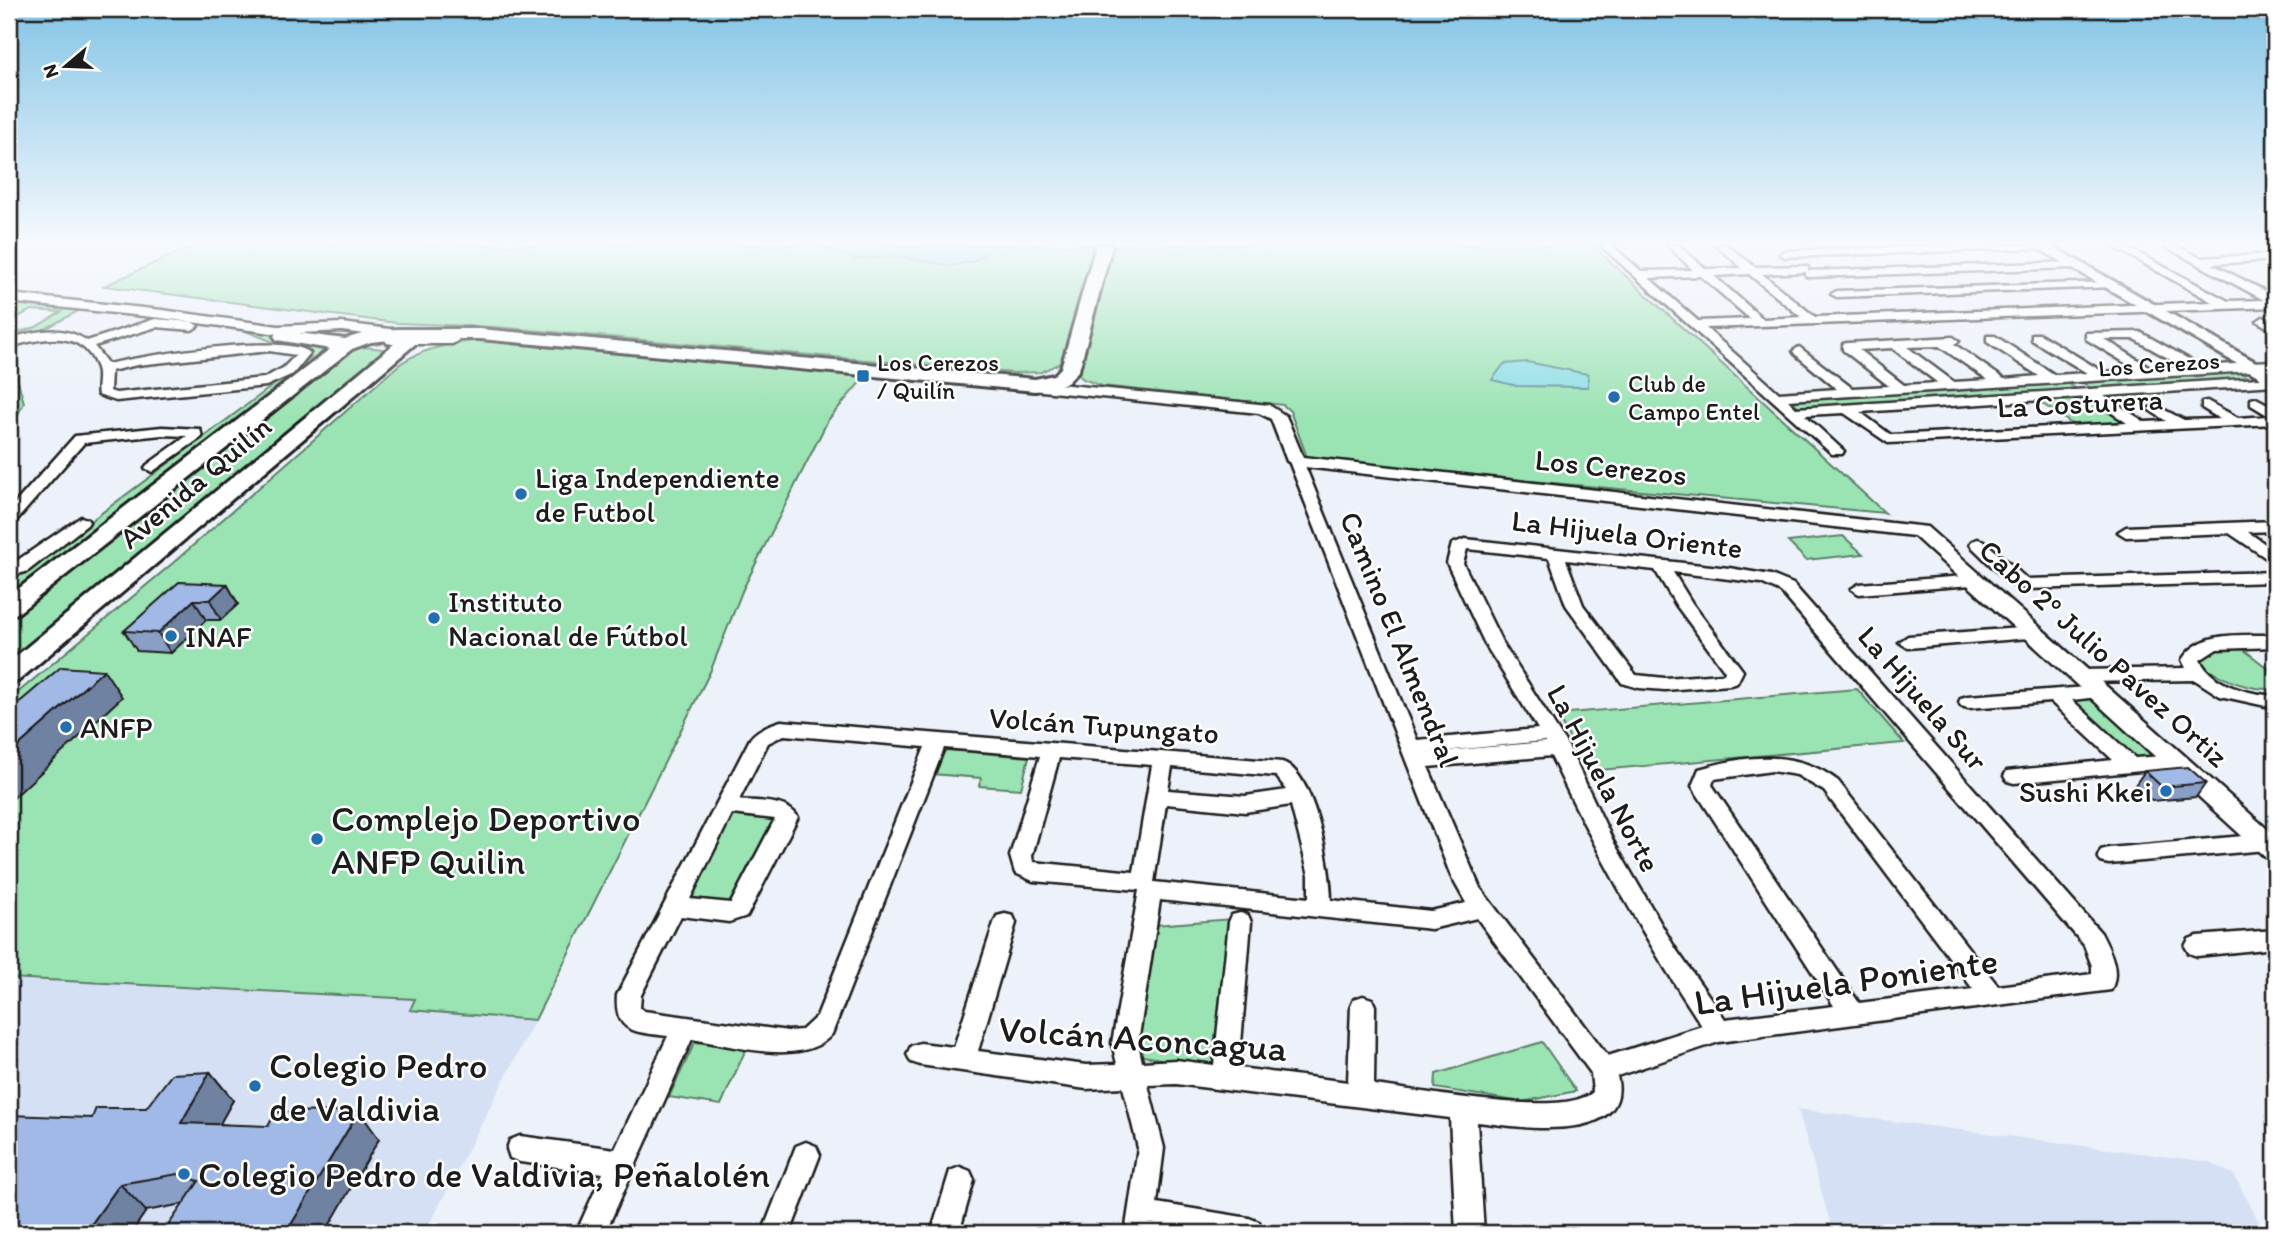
<svg xmlns="http://www.w3.org/2000/svg" width="2284" height="1242" viewBox="0 0 2284 1242" font-family="Itim,sans-serif">
<style>
.built{fill:#d5e0f4}
.green{fill:#9ae3b2;stroke:#5b8067;stroke-width:2}
.water{fill:#8cdde4;stroke:#5f9094;stroke-width:2}
.lines{fill:none;stroke-linecap:round;stroke-linejoin:round}
.minor-casing{stroke:#1c1c1c;stroke-width:5}
.tertiary-casing{stroke:#1c1c1c;stroke-width:5}
.secondary-casing{stroke:#1c1c1c;stroke-width:6}
.minor{fill:#fff;fill-rule:evenodd}
.tertiary{fill:#fff;fill-rule:evenodd}
.secondary{fill:#fff;fill-rule:evenodd}
.wall{fill:#8a9fc6;stroke:#1c1c1c;stroke-width:2}
.shaded-wall{fill:#7082a1;stroke:#1c1c1c;stroke-width:2}
.building{fill:#a0b9e6;stroke:#1c1c1c;stroke-width:2}
.poi-dot{fill:#1f6fb2;stroke:#fff;stroke-width:2.5}
.labels{text-anchor:middle;dominant-baseline:central;stroke-width:5;stroke-linejoin:round;paint-order:stroke}
.far-poi-label{font-size:24px;fill:#1c1c1c;stroke:#fff;text-anchor:start}
.far-street-label{font-size:24px;fill:#1c1c1c;stroke:#fff}
.street-label{font-size:30px;fill:#1c1c1c;stroke:#fff}
.poi-label{font-size:30px;fill:#1c1c1c;stroke:#fff;text-anchor:start}
.near-poi-label{font-size:37px;fill:#1c1c1c;stroke:#fff;text-anchor:start}
.near-street-label{font-size:37px;fill:#1c1c1c;stroke:#fff}
</style>
<rect width="100%" height="100%" fill="#ecf1fa"/>
<filter id="ink" filterUnits="userSpaceOnUse"><feTurbulence type="fractalNoise" baseFrequency=".0143" numOctaves="2"/><feDisplacementMap in="SourceGraphic" scale="14" xChannelSelector="R" yChannelSelector="G"/><feConvolveMatrix kernelMatrix="1 2 1 2 8 2 1 2 1" color-interpolation-filters="sRGB"/></filter>
<g filter="url(#ink)">
<!-- built -->
<path class="built" d="M9,978L416,999L411,1010L535,1020L425,1233H9Z
M1798,1109L2209,1162L2234,1175L2265,1233H1833Z"/>
<!-- green -->
<path class="green" d="M195,245H1099L1060,363L1041,372L1013,373L496,327L397,323L104,286Z
M1115,245H1592L1885,513L1531,481L1307,457L1290,411L1283,405L1102,386L1083,379L1076,372L1074,365Z
M9,300L84,308L41,331L9,340V335L36,327L61,312L31,310L9,322Z
M243,330L339,341L326,356L9,599V575L25,570L311,357Z
M498,339L723,363L867,374L828,420L743,589L710,672L535,1020L410,1010L415,999L9,978V700L173,563L401,363C429,345 464,341 498,339Z
M354,346L393,350L391,354L9,663V616Z
M9,370L16,374L24,403L9,431Z
M2239,372L2252,379L2094,390L2081,382Z
M2066,382L2081,392L1800,408L1790,399Z
M2092,399L2128,423L2075,426L2040,402Z
M1843,536L1863,554L1806,560L1788,542Z
M2238,645L2275,674V689C2248,690 2227,681 2204,667L2200,653L2213,647Z
M1857,689L1904,743L1588,771L1556,714Z
M2096,698L2157,756L2126,758L2069,700Z
M947,750L1029,757L1021,789L979,786L981,778L932,774L941,754Z
M733,812L779,817L740,904L686,902Z
M1232,919L1220,1069L1131,1054L1155,925Z
M695,1042L746,1049L721,1105L669,1097Z
M1542,1042L1576,1091L1522,1102L1435,1088L1436,1074Z"/>
<!-- water -->
<path class="water" d="M817,245H895L901,247L995,245L974,261L950,266L899,256L856,259Z
M1527,362L1588,374V387L1517,386L1492,380L1504,364Z"/>
<g class="lines">
<!-- minor casing -->
<g class="minor-casing">
<path id="minor" d="M1600,245H1611L1641,271L1693,270L1667,245H1678L1706,269L1742,268L1716,245H1727L1755,267L1804,266L1808,267V271L2075,262L2081,265L2075,268L1810,277L1806,276V272L1762,274L1815,317L2212,302L2111,245H2123L2228,301L2264,300L2162,245H2175L2201,258L2275,254V260L2212,264L2275,296V307L1706,328L1779,393L1837,389L1795,354L1793,351L1799,347L1852,388L1889,386L1843,350V344L1847,343L1953,337L1959,341L1954,344L2004,379L2039,376L1987,342V336H1995L2055,375L2087,373L2032,340V334H2040L2103,372L2137,370L2086,339V333L2140,332L2201,366L2251,363L2257,367L2251,371L1788,400L1796,408L2275,377V385L2104,396L2145,422L2166,421L2148,409L2155,405L2184,420L2220,419L2202,408V402L2207,401L2238,418L2269,416L2251,405V399L2256,398L2275,408V424L1888,443L1844,413L1805,415L1844,451L1842,454H1832ZM1749,274L1801,317L1763,319L1714,276ZM1701,276L1750,319L1698,321L1649,278ZM2104,339H2134L2184,367L2153,369ZM1939,346L1988,380L1954,382L1907,347ZM1892,348L1938,383L1904,385L1859,350ZM2088,397L2127,423L1891,435L1860,412Z
M1958,245H2046L2041,248L1785,257L1780,254L1785,251Z
M2110,282L2114,283V287L1837,297L1831,294L1837,291Z
M2263,317L2275,323V332L2257,321Z
M155,319L192,322L198,326L192,330L156,327L94,346L108,364C143,356 285,332 310,353L293,374L266,386L116,401L98,395C96,387 100,377 97,368C82,326 40,339 9,347V339C35,331 62,324 87,341ZM269,351L296,355L283,368L264,378L116,393L110,391L111,371L137,365Z
M162,427L200,429L202,437L152,472L145,468L147,465L187,436L162,435L84,443L15,522L9,524V510L75,436Z
M1296,457L1303,461L1417,740L1538,729L1485,644L1447,563L1452,544L1465,539L1729,568L1771,575L1793,584L2101,933C2110,951 2121,970 2111,990L1719,1042L1617,1076C1634,1147 1514,1126 1477,1122L1484,1233H1456L1450,1118L1176,1084L1148,1085L1164,1148L1157,1203L1249,1218L1259,1222L1263,1232L1169,1233L1154,1231L1153,1233H1125L1138,1148L1123,1087L1086,1089L920,1065L911,1062L907,1054L911,1046L920,1043L954,1047L994,923L997,916L1005,914L1013,916L1016,923L978,1051L1086,1065L1117,1064L1112,1043L1139,890L1033,881L1015,873L1010,856L1040,756L944,748L832,1034C804,1068 731,1045 692,1039L605,1233H576L603,1173L520,1162L510,1158L507,1149L510,1140L520,1136L615,1149L668,1036C637,1032 614,1034 617,995L750,739C756,730 771,724 781,721L1282,762C1315,772 1331,869 1331,900L1431,911L1466,903L1451,876L1289,461ZM1467,549L1549,558L1566,605L1622,683L1639,688L1665,690L1730,685L1737,683L1743,671L1692,603L1673,572L1761,583L1781,592L2084,945L2092,966V974L1998,986L1838,781C1797,749 1747,755 1699,769L1692,786L1834,1006L1725,1019L1675,948L1614,843L1569,748L1503,644L1463,563ZM1566,560L1655,570L1676,605L1725,671L1724,674L1665,678L1636,675L1583,605ZM784,735L925,747L817,1016L802,1030L788,1031L644,1011L640,1008L641,995L681,916L729,922L747,916L798,817C787,799 758,802 739,800L768,743ZM1545,741V742L1423,753ZM1551,756C1595,850 1644,939 1702,1026L1608,1056L1480,888L1428,767ZM1059,758L1152,765L1134,872L1033,862L1032,856ZM1172,767L1276,776L1287,790L1245,796L1168,790ZM1772,771L1797,775L1824,791L1973,989L1859,1003L1712,785L1714,779ZM1166,804L1245,812L1291,805L1309,875V898L1154,882ZM732,814L775,819L731,903L690,899ZM1160,900L1431,929L1477,918L1591,1073L1593,1092C1563,1119 1418,1090 1374,1085L1375,1006L1372,999L1363,996L1354,999L1351,1006L1348,1082L1239,1068L1251,922L1248,915L1240,913L1232,915L1229,922L1214,1065L1176,1060L1142,1062L1138,1043Z
M81,517L87,519L89,522L87,525L28,571L9,577V566Z
M2275,521V531L2248,532L2275,551V564L2229,533L2126,537L2118,532L2126,527Z
M1978,539L1984,541L2027,579L2275,572V582L2025,589L2010,584L1972,547L1970,544L1972,541Z
M1978,575L1986,580L1984,584L1859,594L1851,589L1859,584Z
M2035,627L2041,629L2044,633L2041,637L1908,648L1899,642L1908,636Z
M2275,635V647L2217,649L2200,660C2214,687 2248,693 2275,696V708L2220,696L2195,680L2083,682L2074,676L2083,670L2186,668L2182,660C2201,629 2243,636 2275,635Z
M2100,686L2107,688L2109,692L2107,696L2072,700L2135,758L2177,755L2184,757L2187,762L2184,767L2014,783L2007,781L2004,776L2007,771L2113,760L2051,702L1968,708L1961,706L1959,702L1961,698L1968,696Z
M2266,834L2275,839L2274,848L2266,850L2109,864L2101,862L2098,856L2101,850L2109,848Z
M2275,930V948L2197,956L2189,953L2185,946L2189,939L2197,936Z
M806,1142L816,1146L820,1155L790,1233H762L796,1146Z
M960,1167L970,1171L974,1180L959,1233H931L950,1171Z"/>
</g>
<!-- tertiary casing -->
<g class="tertiary-casing">
<path id="tertiary" d="M9,294L162,310L278,326L342,323L398,330L403,331L404,336H452L459,340L452,344H392L387,343L385,340L387,337L342,331L278,334L162,318L9,302Z
M2275,361V371L2251,372L2243,367L2251,362Z
M1028,381L1269,405L1286,416L1303,457L1927,527L2275,836V861L2266,858L1914,536L1296,466L1287,461L1271,419L1259,413L1022,389L1020,386L1022,383Z"/>
</g>
<!-- secondary casing -->
<g class="secondary-casing">
<path id="secondary" d="M1096,245H1112L1079,370L1067,383L1035,391L480,339H421L18,681L9,683V662L400,339L371,342L352,349L18,613L9,615V596L330,349L277,340L274,336L277,332L283,331L345,339L368,332L398,329H480L1035,379L1054,375L1061,368Z
M2033,245H2050L2275,373V386Z"/>
</g>
<!-- minor -->
<use href="#minor" class="minor"/>
<!-- tertiary -->
<use href="#tertiary" class="tertiary"/>
<!-- secondary -->
<use href="#secondary" class="secondary"/>
</g>
<!-- wall -->
<path class="wall" d="M227,584L238,604L221,620H206L171,653L137,651L124,631Z
M2145,771L2206,783L2196,797L2152,801L2135,785Z
M210,1072L233,1100L219,1124L379,1139L183,1204L146,1211L131,1233L92,1118L146,1108Z"/>
<!-- shaded-wall -->
<path class="shaded-wall" d="M227,584L238,604L221,620L210,600Z
M194,600L206,620L171,653L158,633Z
M104,670L122,697L9,802V754Z
M210,1072L233,1100L205,1151L181,1123Z
M359,1111L379,1139L325,1233H286Z
M120,1184L146,1211L131,1233H85Z"/>
<!-- building -->
<path class="building" d="M179,582L227,584L210,600H194L158,633L124,631Z
M61,667L104,670L9,754V711Z
M2188,767L2206,783L2162,787L2145,771Z
M210,1072L181,1123L268,1126L276,1112L359,1111L286,1233H163L199,1181L178,1174L120,1184L85,1233H9V1115L92,1118L96,1108H146L172,1074Z"/>
</g>
<!-- sky -->
<linearGradient id="sky" x2="0" y2="1"><stop stop-color="#83c4e6"/><stop offset="0.58" stop-color="#f6f9fd"/><stop offset="1" stop-color="#f6f9fd" stop-opacity="0"/></linearGradient>
<rect width="2284" height="419" fill="url(#sky)"/>
<!-- markers -->
<g class="poi-dot">
<rect x="856" y="369" width="14" height="14" rx="3.5"/>
<circle cx="1614" cy="397" r="7"/>
<circle cx="521" cy="494" r="7"/>
<circle cx="434" cy="618" r="7"/>
<circle cx="171" cy="636" r="7"/>
<circle cx="66" cy="727" r="7"/>
<circle cx="2166" cy="791" r="7"/>
<circle cx="317" cy="839" r="7"/>
<circle cx="255" cy="1086" r="7"/>
<circle cx="184" cy="1174" r="7"/>
</g>
<g class="labels">
<!-- far-poi labels -->
<g class="far-poi-label">
<text x="877" y="362">Los Cerezos<tspan x="877" dy="28">/ Quilín</tspan></text>
<text x="1628" y="383">Club de<tspan x="1628" dy="28">Campo Entel</tspan></text>
</g>
<!-- far-street labels -->
<g class="far-street-label">
<text transform="translate(2159 364) rotate(-4)">Los Cerezos</text>
</g>
<!-- street labels -->
<g class="street-label">
<text transform="translate(2080 403) rotate(-3)">La Costurera</text>
<text transform="translate(1611 467) rotate(6)">Los Cerezos</text>
<text transform="translate(195 482) rotate(-40)">Avenida Quilín</text>
<text transform="translate(1627 534) rotate(7)">La Hijuela Oriente</text>
<text transform="translate(1400 639) rotate(68)">Camino El Almendral</text>
<text transform="translate(2104 653) rotate(42)">Cabo 2º Julio Pavez Ortiz</text>
<text transform="translate(1923 698) rotate(49)">La Hijuela Sur</text>
<text transform="translate(1104 725) rotate(4)">Volcán Tupungato</text>
<text transform="translate(1604 778) rotate(62)">La Hijuela Norte</text>
</g>
<!-- poi labels -->
<g class="poi-label">
<text x="535" y="477">Liga Independiente<tspan x="535" dy="34">de Futbol</tspan></text>
<text x="448" y="601">Instituto<tspan x="448" dy="34">Nacional de Fútbol</tspan></text>
<text x="185" y="636">INAF</text>
<text x="80" y="727">ANFP</text>
<text x="2152" y="791" text-anchor="end">Sushi Kkei</text>
</g>
<!-- near-poi labels -->
<g class="near-poi-label">
<text x="331" y="818">Complejo Deportivo<tspan x="331" dy="43">ANFP Quilin</tspan></text>
<text x="269" y="1065">Colegio Pedro<tspan x="269" dy="43">de Valdivia</tspan></text>
<text x="198" y="1174">Colegio Pedro de Valdivia, Peñalolén</text>
</g>
<!-- near-street labels -->
<g class="near-street-label">
<text transform="translate(1846 981) rotate(-8)">La Hijuela Poniente</text>
<text transform="translate(1143 1038) rotate(4)">Volcán Aconcagua</text>
</g>
</g>
<!-- margin -->
<rect width="2284" height="1242" fill="none" stroke="#fff" stroke-width="35"/>
<rect x="18" y="18" width="2249" height="1207" fill="none" stroke="#1c1c1c" stroke-width="2.5" filter="url(#ink)"/>
<!-- north arrow -->
<g transform="translate(66 66) rotate(251)" stroke="#ffffff" stroke-width="5" paint-order="stroke">
<path d="M0-5L12 26L0 18L-12 26Z" fill="#1c1c1c"/>
<text y="-10" font-size="19" font-weight="bold" text-anchor="middle" fill="#1c1c1c">N</text>
</g>
</svg>
